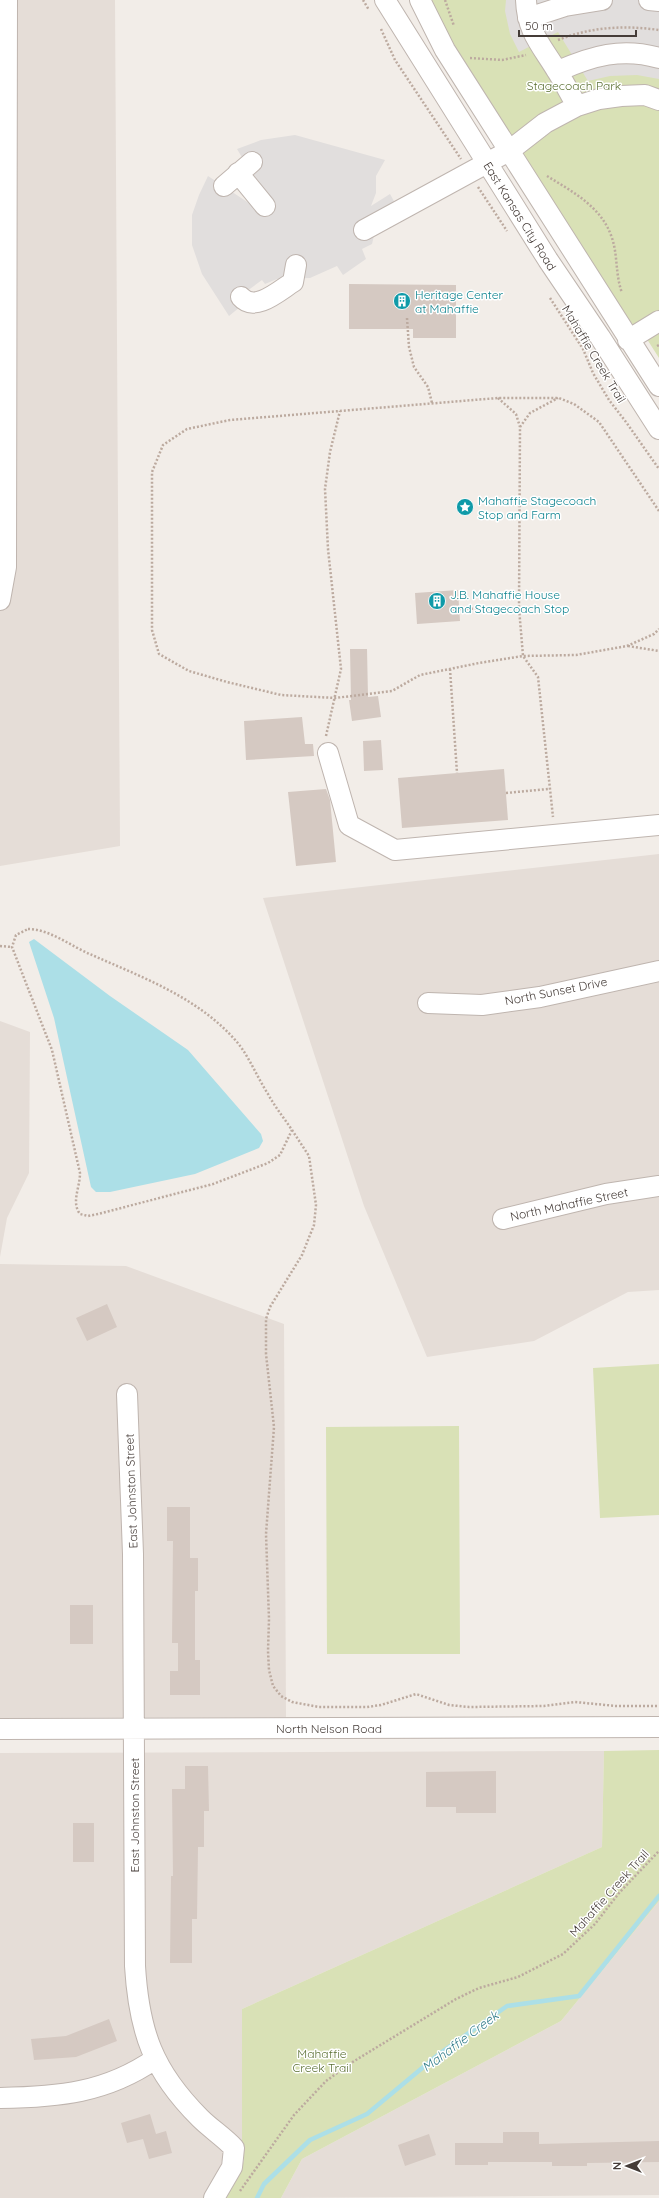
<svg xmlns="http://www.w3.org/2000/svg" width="659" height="2198" viewBox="0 0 659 2198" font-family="Quicksand,sans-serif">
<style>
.residential{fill:#e5ddd7}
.green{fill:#d9e1b6}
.parking{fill:#e1dedd}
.water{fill:#acdfe7}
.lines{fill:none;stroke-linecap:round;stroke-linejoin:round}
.stream{stroke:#acdfe7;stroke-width:4.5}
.building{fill:#d5c9c2}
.minor-casing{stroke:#bfb5af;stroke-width:22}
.path{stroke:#bcaa9f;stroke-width:2.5;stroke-dasharray:2 2;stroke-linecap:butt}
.minor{stroke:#fff;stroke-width:20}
.labels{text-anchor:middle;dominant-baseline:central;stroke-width:3;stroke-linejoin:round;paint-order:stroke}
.park-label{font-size:12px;fill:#5a6f32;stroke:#fff}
.street-label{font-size:12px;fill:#453c38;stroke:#fff}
.culture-label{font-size:12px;fill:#0d838f;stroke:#fff;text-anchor:start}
.water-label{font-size:13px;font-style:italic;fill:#37808d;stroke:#fff}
</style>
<rect width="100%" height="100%" fill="#f2ede8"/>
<!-- residential -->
<path class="residential" d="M0,0H115L120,846L0,866Z
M659,854V1290L628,1292L534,1341L427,1357L364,1206L263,898Z
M0,1021L30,1032L29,1173L7,1218L0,1257Z
M0,1264L126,1266L284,1324L286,1717L0,1718Z
M604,1751L602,1847L242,2009V2142L223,2156L220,2168L204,2198H0V1753Z
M659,1901V2195L281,2198L302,2159L561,2021Z"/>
<!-- green -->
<path class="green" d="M431,0H659V358L645,336L615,307L455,54Z
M659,1364V1515L600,1518L593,1368Z
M459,1426L460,1654H327L326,1427Z
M659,1750V1901L561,2021L302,2159L281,2198H226C237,2179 249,2164 242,2142V2009L602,1847L604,1751Z"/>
<!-- parking -->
<path class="parking" d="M506,0H659V79L637,75L610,76L588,81L558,32L519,52L510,34L505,11Z
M295,135L385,160L376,176V193L371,206L390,194L400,212L377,223L372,244L362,249L366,259L343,275L337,266L310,278L277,279L265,284L262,280L247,291L240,307L229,316L202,274L192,245V215L199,195L208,176L258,209L267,199L237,149L261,140Z"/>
<!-- water -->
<path class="water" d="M34,939L110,996L188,1050L261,1134L263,1141L259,1148L195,1174L110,1192H96L91,1187L54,1018L29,942Z"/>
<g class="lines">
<!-- stream -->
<path class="stream" d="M257,2198L264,2184L310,2140L367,2114L439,2054L507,2006L579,1996L659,1896"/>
</g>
<!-- building -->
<path class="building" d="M349,284L456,285V338H413V329H349Z
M458,590L460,621L417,624L415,593Z
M350,649H367L368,697L378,696L381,717L352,721L349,700H351Z
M302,717L305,744H313L314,756L246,760L244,721Z
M381,740L383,770L364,771L363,741Z
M504,769L508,820L402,828L398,778Z
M326,789L330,800L336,862L296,866L288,792Z
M107,1304L117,1327L87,1341L76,1318Z
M167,1507H190V1558H198V1591H195V1660H200V1695H170V1671H178V1643H172L173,1541H167Z
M70,1605H93V1644H70Z
M185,1766H208L209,1811H204V1847H198L197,1919H192V1963H170L171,1876H173L172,1789H185Z
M496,1771V1813H456V1807H426V1772Z
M73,1823H94V1862H73Z
M109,2019L117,2041L76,2057L34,2060L31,2039L66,2036Z
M150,2114L156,2134L166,2131L172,2153L149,2159L143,2139L127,2143L121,2123Z
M503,2132H539V2144L659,2141V2162L587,2163V2166H552V2162H488V2165H455V2143H503Z
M429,2134L436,2155L405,2166L398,2145Z"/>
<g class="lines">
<!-- minor casing -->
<g class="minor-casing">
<path id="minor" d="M385,0L548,260L600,337L659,429
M420,0L445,50L659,386
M526,0C527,32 542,46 557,71C564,82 570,94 577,106
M649,0L659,1
M528,18L565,6L602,0
M558,71C592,56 622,47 659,58
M238,173L265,206
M224,186L252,162
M364,230L509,151L545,123L577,106L599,99L621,96L645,95L659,100
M241,297C255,313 280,290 293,282L296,265
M628,340L659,321
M0,600L6,567L7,0
M328,753L349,825L395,850L659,825
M428,1003L482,1005L540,997L659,971
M503,1219L606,1194L659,1186
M127,1394L133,1554L135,1966C139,2032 153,2071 200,2118C211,2129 224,2137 234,2148L232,2167L214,2198
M0,1729L659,1727
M0,2098C58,2097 106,2093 155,2059"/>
</g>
<!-- path -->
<path class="path" d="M363,0L369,10
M445,0L454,26
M381,29L395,60L461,159
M558,40C591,27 624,25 659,30
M470,58L502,60L526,55
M547,176C573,192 602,207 612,238C618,256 615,273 622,293
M478,187L507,231
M550,298L583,349L593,373L609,400L626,422L659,469
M407,318L409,347L414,367L428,387L432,403
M657,346L659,345
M498,398L516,414L520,427L519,608L523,656L538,677L553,817
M520,427L530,413L558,398
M659,511L599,422L574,404L559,398H498L230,420L187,429L163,445L152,472V630L159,654L189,671L227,682L281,695L335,698L392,691L420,675L479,663L523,656L576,655L627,646L654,634L659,629
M459,609L519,608
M628,646L659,651
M450,669L457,773
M326,736L341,669L328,549L325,489L330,452L340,411
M506,793L548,789
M28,929C50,929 72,947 92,955C144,978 199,998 237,1042C250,1058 257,1077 268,1094C275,1107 284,1118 292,1130L280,1155L268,1163L213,1184L98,1214L88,1216L80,1214C71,1202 80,1188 80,1173L52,1050L12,947L16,935Z
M0,946L12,947
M292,1130L309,1156L316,1205L314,1225L302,1255L270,1307L266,1319V1354L274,1427L266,1534L269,1619L268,1651L269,1670L273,1686L281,1696L292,1702L319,1707H367L381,1705L416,1694L449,1705L469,1707L544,1706L575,1702L616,1706H659
M240,2191L294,2115L326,2081L351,2063L456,1999L479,1988L518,1977L563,1954L595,1924L619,1893L659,1851"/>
<!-- minor -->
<use href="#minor" class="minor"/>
</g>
<!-- icons -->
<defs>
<g id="building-disc" transform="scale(0.9)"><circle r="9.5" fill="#0f9aa8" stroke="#fff"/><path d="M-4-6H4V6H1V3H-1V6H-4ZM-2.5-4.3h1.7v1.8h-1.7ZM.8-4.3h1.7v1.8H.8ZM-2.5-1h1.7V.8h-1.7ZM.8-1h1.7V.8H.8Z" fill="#fff"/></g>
<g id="sight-disc" transform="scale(0.9)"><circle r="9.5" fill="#0f9aa8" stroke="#fff"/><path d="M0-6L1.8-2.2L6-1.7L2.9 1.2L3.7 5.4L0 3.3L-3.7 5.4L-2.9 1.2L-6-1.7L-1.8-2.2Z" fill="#fff"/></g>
</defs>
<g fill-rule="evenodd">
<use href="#building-disc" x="402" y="301"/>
<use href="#sight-disc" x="465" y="507"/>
<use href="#building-disc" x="437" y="601"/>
</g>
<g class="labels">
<!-- park labels -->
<g class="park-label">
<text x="574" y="85">Stagecoach Park</text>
<text x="322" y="2053">Mahaffie<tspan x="322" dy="14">Creek Trail</tspan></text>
</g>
<!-- street labels -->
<g class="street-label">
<text transform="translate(520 216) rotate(58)">East Kansas City Road</text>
<text transform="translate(594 354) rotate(59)">Mahaffie Creek Trail</text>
<text transform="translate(556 991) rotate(-11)">North Sunset Drive</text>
<text transform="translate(569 1204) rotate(-12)">North Mahaffie Street</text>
<text transform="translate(131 1491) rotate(-92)">East Johnston Street</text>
<text x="329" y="1728">North Nelson Road</text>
<text transform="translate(134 1815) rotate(-90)">East Johnston Street</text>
<text transform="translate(609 1893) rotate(-48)">Mahaffie Creek Trail</text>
</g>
<!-- culture labels -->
<g class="culture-label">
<text x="415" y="294">Heritage Center<tspan x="415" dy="14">at Mahaffie</tspan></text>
<text x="478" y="500">Mahaffie Stagecoach<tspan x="478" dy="14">Stop and Farm</tspan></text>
<text x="450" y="594">J.B. Mahaffie House<tspan x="450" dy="14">and Stagecoach Stop</tspan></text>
</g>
<!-- water labels -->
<g class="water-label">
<text transform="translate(460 2041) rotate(-37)">Mahaffie Creek</text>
</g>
</g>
<!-- north arrow -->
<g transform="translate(627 2166) rotate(270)" stroke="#ffffff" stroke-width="3" paint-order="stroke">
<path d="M0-3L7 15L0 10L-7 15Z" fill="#453c38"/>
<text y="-6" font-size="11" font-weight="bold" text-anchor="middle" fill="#453c38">N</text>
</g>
<!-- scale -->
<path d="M519 30v6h117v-6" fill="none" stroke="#453c38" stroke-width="2"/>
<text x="525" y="30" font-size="12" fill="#453c38" stroke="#ffffff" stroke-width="3" paint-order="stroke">50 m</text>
</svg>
